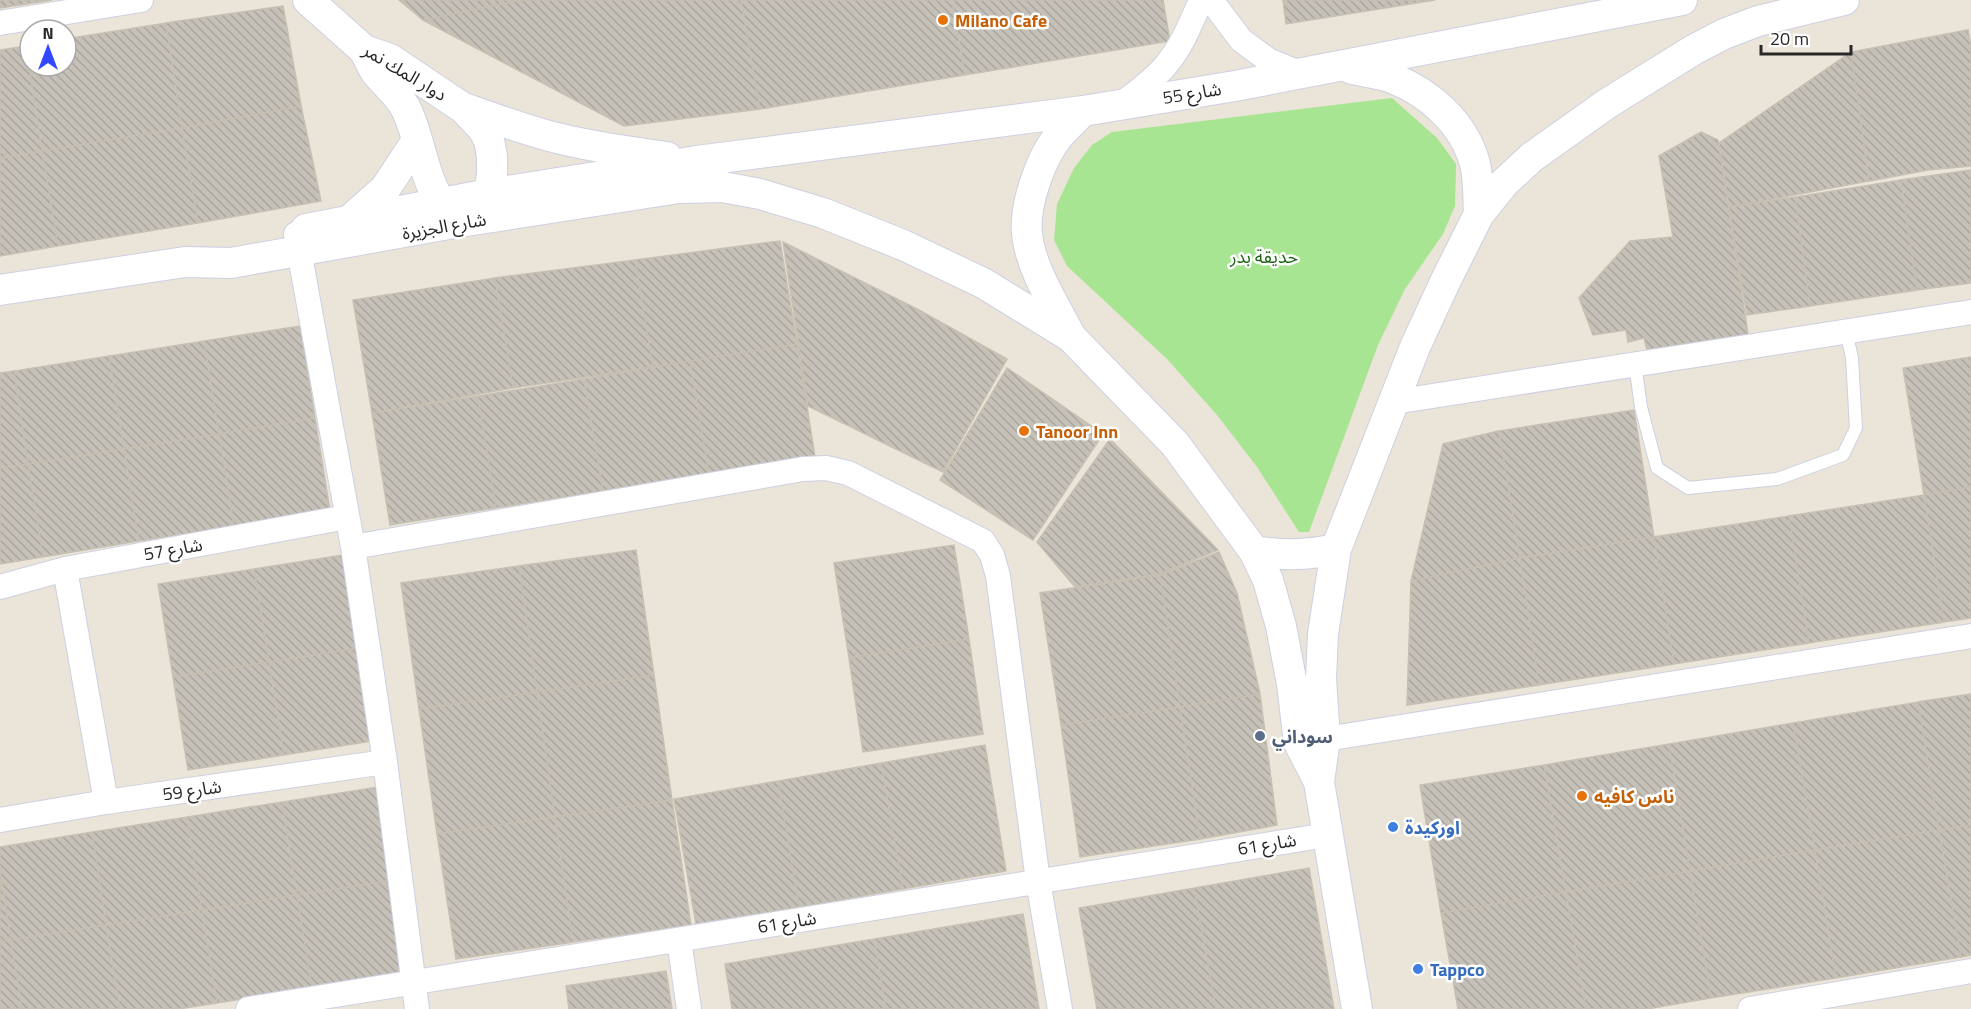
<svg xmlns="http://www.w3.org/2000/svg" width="1971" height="1009" viewBox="0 0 1971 1009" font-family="'Titillium Web','Noto Sans Arabic',sans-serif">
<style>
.garden{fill:#a8e592}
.building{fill:url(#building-back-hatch);stroke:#c6c0b2;stroke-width:1.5}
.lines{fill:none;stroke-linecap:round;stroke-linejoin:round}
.service-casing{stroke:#cdd0e2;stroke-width:14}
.minor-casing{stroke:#cdd0e2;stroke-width:26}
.tertiary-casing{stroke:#cdd0e2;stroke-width:32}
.service{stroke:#fff;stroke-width:12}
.minor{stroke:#fff;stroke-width:24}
.tertiary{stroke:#fff;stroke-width:30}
.food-dot{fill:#e8710a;stroke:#fff;stroke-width:2}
.service-dot{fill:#5c6f8a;stroke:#fff;stroke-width:2}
.shop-dot{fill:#3f7fe0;stroke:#fff;stroke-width:2}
.labels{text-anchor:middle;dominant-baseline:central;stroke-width:5;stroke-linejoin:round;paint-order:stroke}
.food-label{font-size:18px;font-weight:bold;fill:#c56008;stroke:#fff;text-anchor:start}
.street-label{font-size:18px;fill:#282828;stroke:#fff}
.park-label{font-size:18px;fill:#216616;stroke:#fff}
.service-label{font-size:18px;font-weight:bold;fill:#4e5e75;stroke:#fff;text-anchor:start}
.shop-label{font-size:18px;font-weight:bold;fill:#366cbe;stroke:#fff;text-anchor:start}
</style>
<defs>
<pattern id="building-back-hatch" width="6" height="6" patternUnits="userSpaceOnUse" patternTransform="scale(1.5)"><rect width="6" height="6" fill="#c6c1b8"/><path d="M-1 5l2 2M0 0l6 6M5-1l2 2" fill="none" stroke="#aaa69e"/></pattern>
</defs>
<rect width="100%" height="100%" fill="#ebe4d8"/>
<!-- garden -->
<path class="garden" d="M1392,98L1437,138L1456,164L1455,206L1443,234L1405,289L1378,345L1309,532H1299L1257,467L1217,415L1167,359L1067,266L1054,240L1057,204L1074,168L1092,145L1112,132Z"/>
<!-- building -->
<path class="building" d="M0,0H52L0,8Z
M399,0H522L423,20Z
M522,0H741L760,109L624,126L423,20Z
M741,0H952L965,75L760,109Z
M952,0H1163L1170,41L965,75Z
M1283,0H1435L1286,24Z
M283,6L301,106L182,128L166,23Z
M166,23L182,128L42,151L26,46L30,45V66H66V39Z
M1968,30L1971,46V166L1928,170L1869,181L1851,52Z
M26,46L42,151L0,158V50Z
M1851,52L1869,181L1729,207L1719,143Z
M301,106L321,201L198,223L182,128Z
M182,128L198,223L58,246L42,151Z
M1701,132L1718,140L1748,334L1647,350L1644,338L1628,342L1626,330L1593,335L1579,298L1630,241L1673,237L1659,156Z
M42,151L58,246L0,256V158Z
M1971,170V283L1917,290L1901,180Z
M1901,180L1917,290L1810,306L1795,197Z
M1795,197L1810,306L1747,315L1729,207Z
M780,241L797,344L653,367L635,260Z
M783,242L917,309L1007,359L943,472L808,406Z
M635,260L653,367L513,388L495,278Z
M495,278L513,388L372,413L353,300Z
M300,326L315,418L219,434L204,341Z
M204,341L219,434L124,449L109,356Z
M797,344L815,457L709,474L690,361Z
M109,356L124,449L28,464L14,371Z
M1971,357V487L1924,495L1903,368Z
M690,361L709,474L603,491L584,379Z
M1007,368L1103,434L1033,540L940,480Z
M14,371L28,464L0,468V373Z
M584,379L603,491L496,508L478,396Z
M478,396L496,508L390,525L372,413Z
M1634,410L1654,537L1520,558L1499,431Z
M315,418L330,511L234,526L219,434Z
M1499,431L1520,558L1411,581L1443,444Z
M219,434L234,526L139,541L124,449Z
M1110,439L1218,550L1159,574L1075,587L1037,542Z
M124,449L139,541L43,557L28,464Z
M28,464L43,557L0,564V468Z
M1971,487V618L1944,622L1924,495Z
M1924,495L1944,622L1809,643L1789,516Z
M1789,516L1809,643L1674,664L1654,537Z
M1654,537L1674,664L1539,685L1520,558Z
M954,545L969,639L849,658L834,563Z
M636,550L654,675L537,692L519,566Z
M1219,552L1237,593L1260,694L1180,707L1160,575Z
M349,554L364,647L269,662L254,569Z
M1520,558L1539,685L1407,705L1411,581Z
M519,566L537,692L419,709L401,583Z
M254,569L269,662L173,677L158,584Z
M1160,575L1180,707L1061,725L1040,593Z
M969,639L983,734L863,752L849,658Z
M364,647L379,740L284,755L269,662Z
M269,662L284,755L188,770L173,677Z
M654,675L672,800L555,817L537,692Z
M537,692L555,817L437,834L419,709Z
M1260,694L1277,825L1200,839L1180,707Z
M1971,694V825L1939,830L1918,702Z
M1918,702L1939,830L1815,850L1793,723Z
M1180,707L1200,839L1080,857L1061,725Z
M1793,723L1815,850L1690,871L1669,744Z
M1669,744L1690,871L1566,892L1544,765Z
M985,745L1006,871L903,889L881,763Z
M881,763L903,889L799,907L778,781Z
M1544,765L1566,892L1441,913L1420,785Z
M778,781L799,907L696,924L674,799Z
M378,787L393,880L297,895L282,802Z
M672,800L691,925L573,942L555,817Z
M282,802L297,895L202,910L187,817Z
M187,817L202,910L106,925L92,832Z
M555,817L573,942L456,959L437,834Z
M1971,825V955L1961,957L1939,830Z
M1939,830L1961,957L1836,978L1815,850Z
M92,832L106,925L11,940L0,871V847Z
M1815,850L1836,978L1711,998L1690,871Z
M1309,868L1334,1009H1216L1194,888Z
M0,871L11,940L0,942Z
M1690,871L1711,998L1647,1009H1586L1566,892Z
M393,880L408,972L312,988L297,895Z
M1194,888L1216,1009H1097L1079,908Z
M1566,892L1586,1009H1458L1441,913Z
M297,895L312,988L217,1003L202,910Z
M202,910L217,1003L178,1009H120L106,925Z
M1023,914L1039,1009H886L874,939Z
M106,925L120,1009H22L11,940Z
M874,939L886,1009H732L725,964Z
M11,940L22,1009H0V942Z
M666,971L672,1009H569L566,986Z"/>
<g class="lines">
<!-- service casing -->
<g class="service-casing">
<path id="service" d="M1635,364L1641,407L1657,468L1688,488L1777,479L1843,455L1856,428L1852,358L1846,331"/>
</g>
<!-- minor casing -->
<g class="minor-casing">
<path id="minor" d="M1211,0L1241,40L1268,60L1302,74
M0,23L141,0
M1120,105C1135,93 1153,81 1166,65C1182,46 1191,23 1201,0
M296,234L353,547L385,762L417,1009
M1394,402L1971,312
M353,547L803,469L826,468L848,473L983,541L992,555L998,576L1038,881L1060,1009
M65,569L106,802
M0,587L65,569L347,517
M1307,742L1971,636
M0,820L106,802L385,762
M679,940L689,1009
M248,1009L1327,835
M1750,1009L1971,971"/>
</g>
<!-- tertiary casing -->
<g class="tertiary-casing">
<path id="tertiary" d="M308,0L364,50L390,59L463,108L483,129L489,140L492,156V174L489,194L482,212
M364,50C368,57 371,65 375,71C385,84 397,93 405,107C423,141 422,190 454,217
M1352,69C1365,72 1380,73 1392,78C1430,93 1464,123 1475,164C1479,180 1478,198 1479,214
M464,108C495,119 525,130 557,138C593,147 630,152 667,157
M351,219L385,189L416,142
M306,229L489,194L697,161L1083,111L1235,86L1682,0
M0,290L185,262L231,263L460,222L679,188L723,187L760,194L823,213L903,245L983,283L1071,337L1175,444L1254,551L1268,580L1281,626L1292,684L1299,743L1319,782
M1071,337C1055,305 1031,270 1027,234C1024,206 1040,160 1057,138C1065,128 1074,120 1083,111
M1254,551C1285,556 1307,555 1336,549
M1357,1009L1319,782L1325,739L1321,678L1323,634L1336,549L1415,347L1445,282L1479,214L1504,183L1532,157L1608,103L1695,49L1724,34L1758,21L1844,0"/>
</g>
<!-- service -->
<use href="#service" class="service"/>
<!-- minor -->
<use href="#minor" class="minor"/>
<!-- tertiary -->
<use href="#tertiary" class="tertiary"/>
</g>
<!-- markers -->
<g class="food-dot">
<circle cx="943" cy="20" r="6"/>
<circle cx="1024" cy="431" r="6"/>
<circle cx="1582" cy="796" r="6"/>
</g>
<circle class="service-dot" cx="1260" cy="736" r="6"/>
<g class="shop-dot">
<circle cx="1393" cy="827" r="6"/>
<circle cx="1418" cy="969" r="6"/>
</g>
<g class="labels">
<!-- food labels -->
<g class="food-label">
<text x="955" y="20">Milano Cafe</text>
<text x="1036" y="431">Tanoor Inn</text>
<text x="1594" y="796">ناس كافيه</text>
</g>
<!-- street labels -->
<g class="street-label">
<text transform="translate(405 72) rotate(31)">دوار المك نمر</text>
<text transform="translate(1192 93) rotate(-9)">شارع 55</text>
<text transform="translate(444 226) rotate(-10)">شارع الجزيرة</text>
<text transform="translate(173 549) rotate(-10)">شارع 57</text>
<text transform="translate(192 790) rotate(-8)">شارع 59</text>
<text transform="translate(1267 844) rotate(-9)">شارع 61</text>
<text transform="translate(787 922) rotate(-9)">شارع 61</text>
</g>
<!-- park labels -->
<g class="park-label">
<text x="1264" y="256">حديقة بدر</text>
</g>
<!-- service labels -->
<g class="service-label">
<text x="1272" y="736">سوداني</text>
</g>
<!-- shop labels -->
<g class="shop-label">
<text x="1405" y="827">اوركيدة</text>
<text x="1430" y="969">Tappco</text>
</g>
</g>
<!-- north arrow -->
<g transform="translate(48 48)"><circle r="28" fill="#ffffff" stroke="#a9a9a9" stroke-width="1.5"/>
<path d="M0-4.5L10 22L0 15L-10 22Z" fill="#3148ff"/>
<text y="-9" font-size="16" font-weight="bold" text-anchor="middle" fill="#282828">N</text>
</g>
<!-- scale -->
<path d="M1761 45v9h90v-9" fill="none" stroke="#282828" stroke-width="3"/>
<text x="1770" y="45" font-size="18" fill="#282828" stroke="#ffffff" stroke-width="4.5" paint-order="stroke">20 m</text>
</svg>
